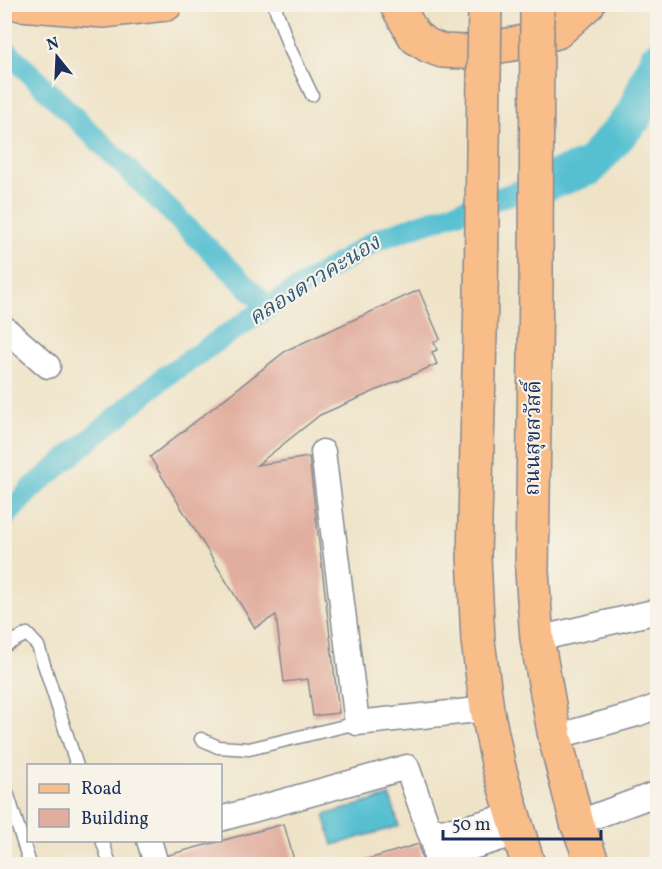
<svg xmlns="http://www.w3.org/2000/svg" width="662" height="869" viewBox="0 0 662 869" font-family="Vollkorn,'Noto Serif Thai',serif">
<style>
.water{fill:#56c0d1;stroke:#387898;stroke-width:1.5}
.lines{fill:none;stroke-linecap:round;stroke-linejoin:round}
.canal{stroke:#56c0d1;stroke-width:22}
.river{stroke:#56c0d1;stroke-width:38}
.building{fill:#e1ad9e}
.service-casing{stroke:#858992;stroke-width:15}
.minor-casing{stroke:#858992;stroke-width:27}
.primary-casing{stroke:#858992;stroke-width:36}
.service{stroke:#fff;stroke-width:12}
.minor{stroke:#fff;stroke-width:24}
.primary{stroke:#f8bd88;stroke-width:33}
.primary-bridge-casing{stroke:#858992;stroke-width:36;stroke-linecap:butt}
.primary-bridge{stroke:#f8bd88;stroke-width:33}
.labels{text-anchor:middle;dominant-baseline:central;stroke-width:4.5;stroke-linejoin:round;paint-order:stroke}
.street-label{font-size:21px;fill:#1b2f5e;stroke:#f7f3e8}
.water-label{font-size:22px;font-style:italic;fill:#2d5a80;stroke:#f7f3e8}
</style>
<rect width="100%" height="100%" fill="#f7f3e8"/>
<filter id="ink" filterUnits="userSpaceOnUse"><feTurbulence type="fractalNoise" baseFrequency=".0167" numOctaves="2"/><feDisplacementMap in="SourceGraphic" scale="12" xChannelSelector="R" yChannelSelector="G"/><feConvolveMatrix kernelMatrix="1 2 1 2 8 2 1 2 1" color-interpolation-filters="sRGB"/></filter>
<filter id="wash" filterUnits="userSpaceOnUse"><feTurbulence type="fractalNoise" baseFrequency=".008" numOctaves="4" result="noise"/><feDisplacementMap in="SourceGraphic" scale="24" xChannelSelector="R" yChannelSelector="G"/><feGaussianBlur stdDeviation="1.35" result="paint"/><feColorMatrix in="noise" values="0 0 0 0 0 0 0 0 0 0 0 0 0 0 0 0 0 1.4 0 .05"/><feComposite in="paint" operator="in"/></filter>
<g filter="url(#wash)">
<rect width="100%" height="100%" fill="#efe3c7"/>
<!-- water -->
<path class="water" d="M390,796L399,826L333,845L324,815Z"/>
<g class="lines">
<!-- canal -->
<path class="canal" d="M4,48L268,307
M4,518L32,488L167,375L268,307L378,239L537,185"/>
<!-- river -->
<path class="river" d="M537,185L589,167L634,116L658,59"/>
</g>
<g id="blocks">
<!-- building -->
<path class="building" d="M419,290L440,339L434,342L437,350L432,352L437,364L320,415L257,465L309,457L339,713L313,716L308,679L284,682L276,615L255,628L150,457L287,350Z
M284,824L295,864H170L168,855Z
M419,844L423,864H366L365,860Z"/>
</g>
</g>
<g filter="url(#ink)">
<use href="#blocks" fill-opacity="0" stroke="#858992" stroke-width="1.5"/>
<g class="lines">
<!-- service casing -->
<g class="service-casing">
<path id="service" d="M274,4L289,47L312,95
M4,646L27,634L38,646L77,766
M201,739L218,747L249,749L357,723
M4,783L30,864
M102,840L110,864"/>
</g>
<!-- minor casing -->
<g class="minor-casing">
<path id="minor" d="M4,328L48,366
M323,452L357,723L487,709
M537,639L658,611
M555,737L637,714L658,706
M220,819L407,767L434,844L437,864
M577,823L658,793
M429,831L456,830L513,815
M149,840L156,864
M436,858L518,833"/>
</g>
<!-- primary casing -->
<g class="primary-casing">
<path id="primary" d="M20,4L103,11L166,4
M396,4L415,37L429,46L442,51L465,52L519,43L557,32L588,4
M536,282L532,572L537,639L555,737L577,823L593,864
M481,297L474,556L478,641L487,709L499,768L528,864"/>
</g>
<!-- service -->
<use href="#service" class="service"/>
<!-- minor -->
<use href="#minor" class="minor"/>
<!-- primary -->
<use href="#primary" class="primary"/>
<!-- primary-bridge casing -->
<g class="primary-bridge-casing">
<path id="primary-bridge" d="M536,282L537,4
M481,297L485,4"/>
</g>
<!-- primary-bridge -->
<use href="#primary-bridge" class="primary-bridge"/>
</g>
</g>
<g class="labels">
<!-- street labels -->
<g class="street-label">
<text transform="translate(534 438) rotate(-89)">ถนนสุขสวัสดิ์</text>
</g>
<!-- water labels -->
<g class="water-label">
<text transform="translate(315 281) rotate(-32)">คลองดาวคะนอง</text>
</g>
</g>
<!-- margin -->
<rect width="662" height="869" fill="none" stroke="#f7f3e8" stroke-width="24"/>
<!-- legend -->
<rect x="27" y="764" width="195" height="78" fill="#f7f3e8" stroke="#9fa5b1" stroke-width="1.5"/>
<rect x="39" y="784" width="30" height="9" fill="#f8bd88" stroke="#9fa5b1" stroke-width="1.5"/>
<text x="81" y="794" font-size="18" fill="#1b2f5e">Road</text>
<rect x="39" y="809" width="30" height="18" fill="#e1ad9e" stroke="#9fa5b1" stroke-width="1.5"/>
<text x="81" y="824" font-size="18" fill="#1b2f5e">Building</text>
<!-- north arrow -->
<g transform="translate(57 57) rotate(342)" stroke="#f7f3e8" stroke-width="4.5" paint-order="stroke">
<path d="M0-4.5L10 22L0 15L-10 22Z" fill="#1b2f5e"/>
<text y="-9" font-size="16" font-weight="bold" text-anchor="middle" fill="#1b2f5e">N</text>
</g>
<!-- scale -->
<path d="M443 830v9h158v-9" fill="none" stroke="#1b2f5e" stroke-width="3"/>
<text x="452" y="830" font-size="18" fill="#1b2f5e" stroke="#f7f3e8" stroke-width="4.5" paint-order="stroke">50 m</text>
</svg>
